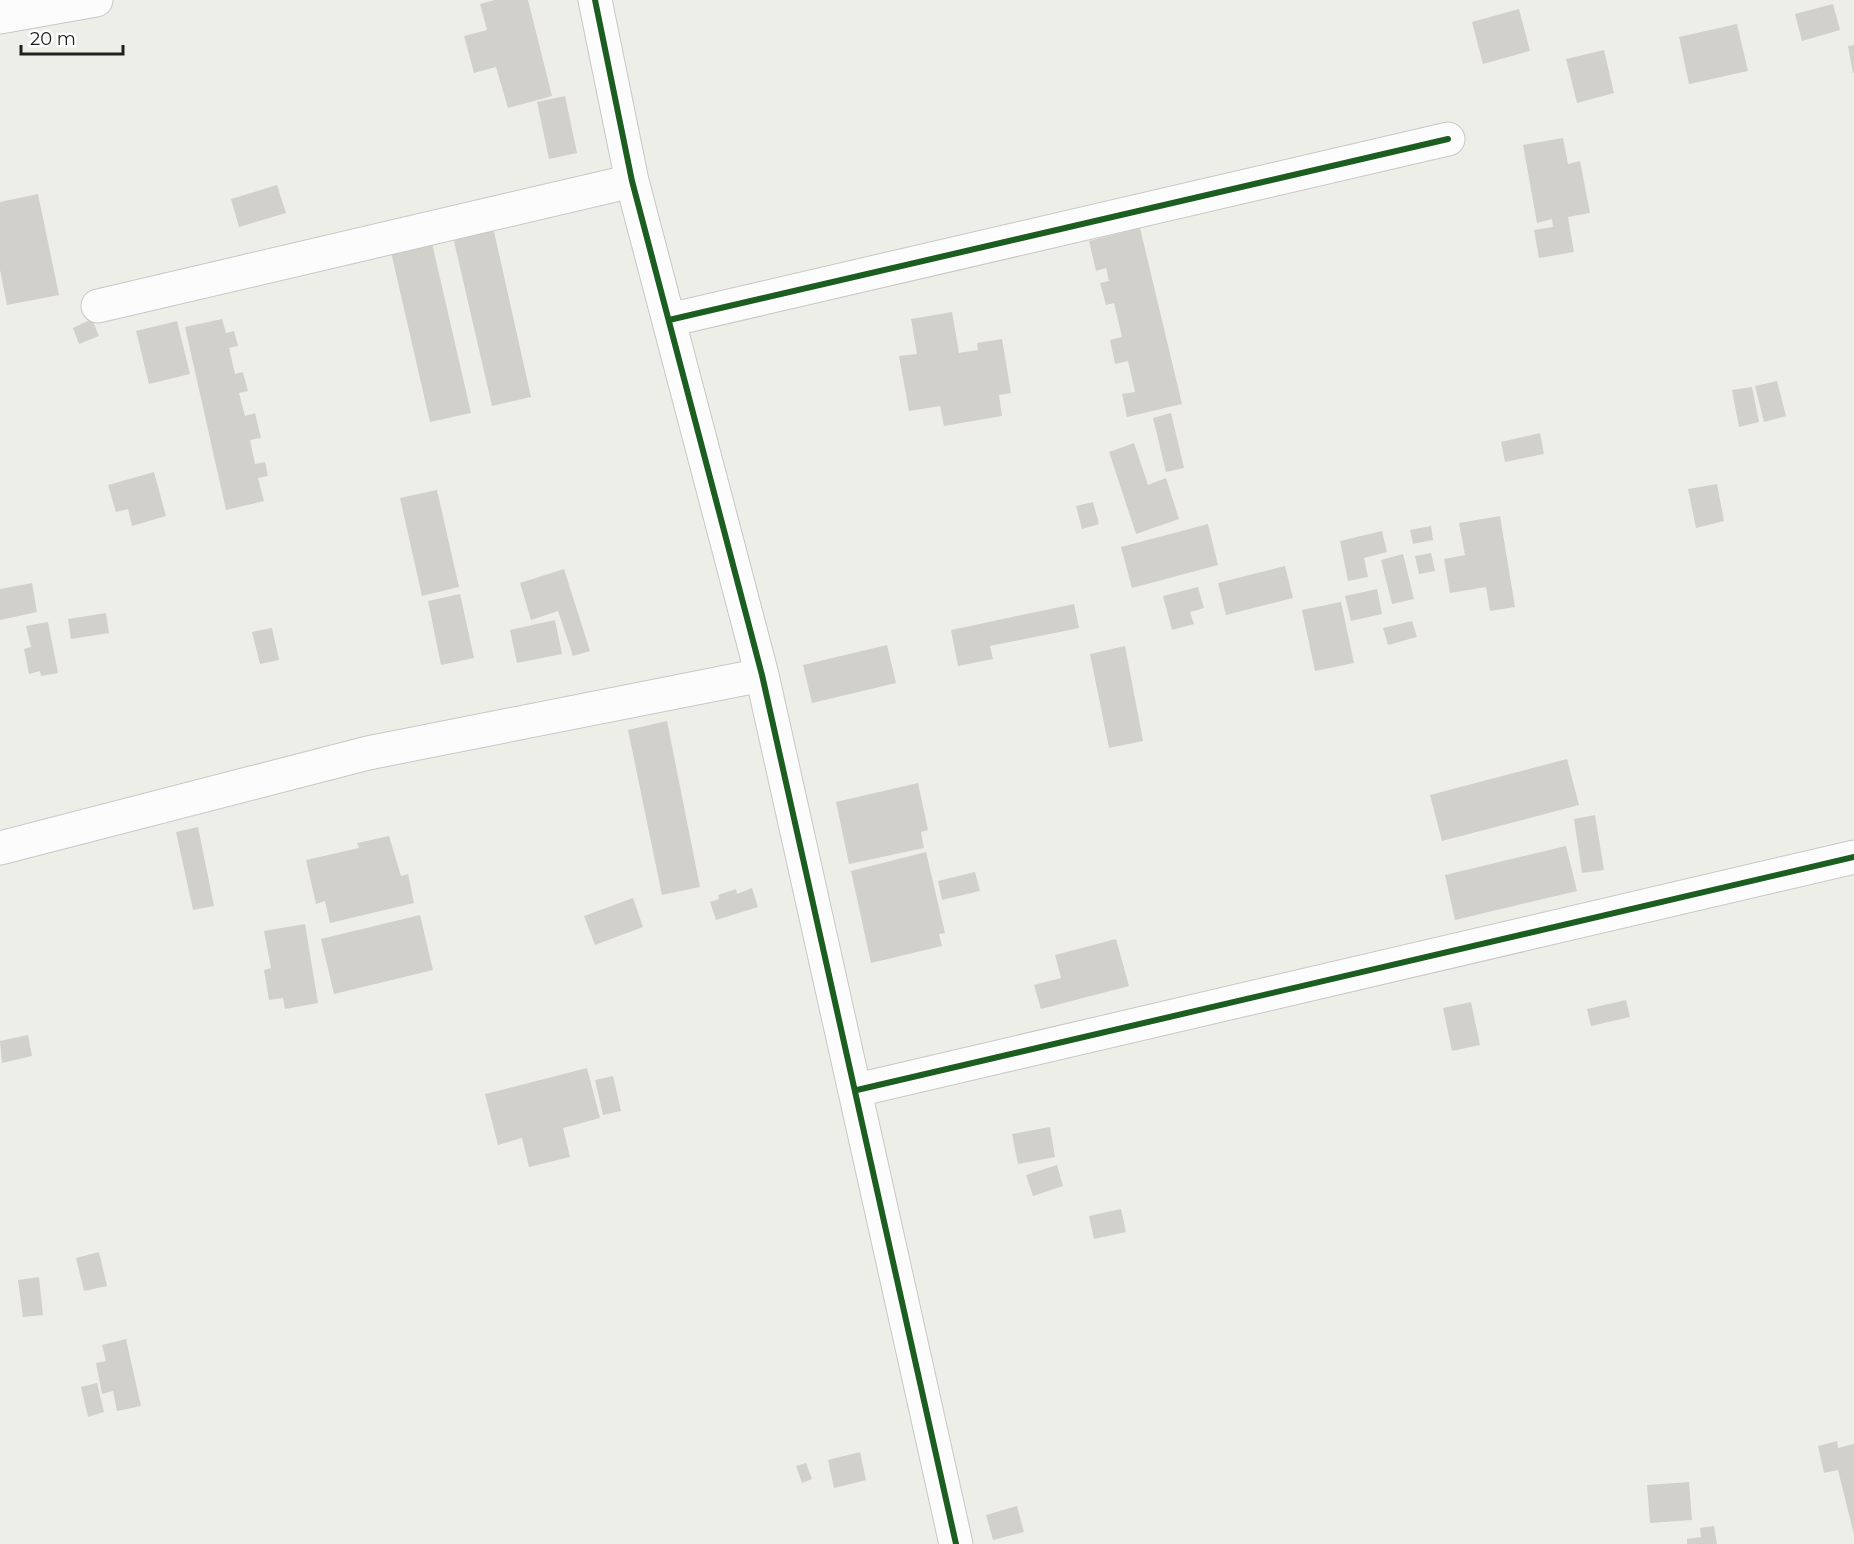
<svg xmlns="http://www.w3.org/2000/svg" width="1854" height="1544" viewBox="0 0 1854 1544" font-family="Montserrat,sans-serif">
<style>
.building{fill:#d1d0cb}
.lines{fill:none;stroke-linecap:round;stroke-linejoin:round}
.minor-casing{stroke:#c7c7c5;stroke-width:35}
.minor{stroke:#fcfcfc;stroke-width:33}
.cycleway-casing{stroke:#fff;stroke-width:10}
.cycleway{stroke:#1b5e20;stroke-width:6}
</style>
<rect width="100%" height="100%" fill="#eeeee9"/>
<!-- building -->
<path class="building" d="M495,0H528L552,96L508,108L496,67L474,73L464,36L487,30L480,4Z
M1833,4L1840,30L1802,41L1795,14Z
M1519,9L1530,51L1483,64L1472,22Z
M1737,24L1748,71L1689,84L1679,37Z
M1854,45V73H1853L1848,46Z
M1604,50L1614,93L1577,103L1566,59Z
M565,96L577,153L549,159L537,102Z
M1563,138L1568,164L1580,161L1590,213L1568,217L1574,252L1539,258L1534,230L1553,227L1552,219L1537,223L1523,145Z
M277,185L286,213L239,227L231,199Z
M38,194L59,295L7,305L0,270V202Z
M493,227L531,397L492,406L453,237Z
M1140,228L1182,404L1127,417L1122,394L1135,392L1128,361L1115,364L1110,340L1122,337L1114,303L1106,305L1100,283L1109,281L1106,268L1096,271L1089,241Z
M432,243L471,413L430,422L391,252Z
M952,312L959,353L978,350L977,343L1002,339L1011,393L999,395L1002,416L944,426L940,406L909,411L899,356L917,354L911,319Z
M92,319L99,336L79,344L73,328Z
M222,319L226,333L234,331L238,346L229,348L235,374L243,372L248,391L239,393L245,416L255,413L261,438L250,440L255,464L265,462L268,476L258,478L264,501L226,510L185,327Z
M177,321L190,374L149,384L136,331Z
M1777,381L1786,416L1764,422L1755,386Z
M1752,387L1759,422L1739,427L1732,390Z
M1171,413L1184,468L1166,472L1153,418Z
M1540,433L1544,454L1505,462L1501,442Z
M1134,443L1148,485L1166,478L1179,519L1136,534L1109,452Z
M154,472L166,516L132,526L128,509L116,512L108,485Z
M1717,484L1724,521L1696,528L1688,489Z
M437,490L459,587L422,596L400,498Z
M1093,502L1099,524L1082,529L1076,506Z
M1500,516L1515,607L1490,611L1486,587L1450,593L1444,559L1465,555L1459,523Z
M1208,524L1218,565L1132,588L1121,547Z
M1431,526L1433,540L1413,544L1410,530Z
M1382,531L1387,552L1364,558L1368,577L1348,581L1340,541Z
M1431,553L1435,571L1419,574L1415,556Z
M1403,554L1414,599L1392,604L1381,560Z
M1285,566L1293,598L1226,615L1218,583Z
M564,569L590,651L573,656L558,611L531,620L520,583Z
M32,583L37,612L0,620V589Z
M1198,587L1204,608L1190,612L1194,624L1172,630L1163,596Z
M1377,589L1382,614L1351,621L1345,596Z
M460,594L474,658L441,665L428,601Z
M1341,602L1354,663L1315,671L1302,610Z
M1074,604L1079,628L990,646L993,659L958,666L951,630Z
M106,613L109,633L71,639L68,619Z
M555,620L562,654L517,663L510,630Z
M1412,621L1417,637L1388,645L1383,628Z
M48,622L58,673L41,676L40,671L29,674L24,649L31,647L26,626Z
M272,628L279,660L260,664L252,632Z
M887,645L896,683L812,703L803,665Z
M1125,646L1143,741L1109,748L1090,654Z
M667,721L700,887L662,895L628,730Z
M1567,759L1579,805L1442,841L1430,795Z
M918,783L928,830L921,832L924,848L849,864L836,802Z
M1595,815L1604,870L1582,873L1574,819Z
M198,827L214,906L193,910L176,832Z
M389,836L401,876L408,874L414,903L330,923L325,901L316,904L306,860L359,848L357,843Z
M1566,846L1577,891L1455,920L1445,875Z
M926,852L945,933L939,934L942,946L871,963L851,871Z
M975,872L980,891L942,900L938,881Z
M752,888L758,907L716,920L710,902L719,899L718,895L736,889L737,894Z
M633,898L643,927L595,945L584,916Z
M420,915L433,970L334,994L321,939Z
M305,924L318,1003L285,1009L283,998L269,1000L264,970L271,968L264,931Z
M1116,939L1129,986L1041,1009L1034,985L1061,978L1055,955Z
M1626,1000L1630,1017L1591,1026L1587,1009Z
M1471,1002L1480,1045L1452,1051L1443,1008Z
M28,1035L32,1056L2,1063L0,1041Z
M587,1068L600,1118L563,1128L570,1157L529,1167L522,1138L498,1145L485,1094Z
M613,1076L621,1111L603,1115L595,1080Z
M1050,1127L1055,1157L1018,1164L1012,1134Z
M1057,1165L1063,1186L1033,1196L1026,1175Z
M1121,1209L1126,1232L1094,1239L1089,1216Z
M99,1252L107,1286L84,1291L76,1258Z
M39,1277L43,1315L23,1317L18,1280Z
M126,1339L141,1406L117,1411L113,1391L102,1394L96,1363L106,1361L102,1345Z
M97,1383L104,1412L88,1417L81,1387Z
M1837,1441L1838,1448L1854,1444V1535L1838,1470L1824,1473L1818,1446Z
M860,1452L866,1480L834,1488L828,1460Z
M806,1463L812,1479L802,1483L796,1466Z
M1689,1482L1692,1520L1650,1523L1647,1485Z
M1017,1506L1024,1532L993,1540L986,1515Z
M1714,1526L1717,1544H1687V1539L1701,1537L1700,1528Z"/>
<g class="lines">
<!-- minor casing -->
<g class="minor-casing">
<path id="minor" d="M595,0L632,181L762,675L956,1544
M0,17L96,0
M98,306L632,181
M669,320L1448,139
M0,848L368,753L762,675
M857,1090L1854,857"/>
</g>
<!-- minor -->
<use href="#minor" class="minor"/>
<!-- cycleway casing -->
<g class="cycleway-casing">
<path id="cycleway" d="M595,0L632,181L762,675L956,1544
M669,320L1448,139
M857,1090L1854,857"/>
</g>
<!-- cycleway -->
<use href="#cycleway" class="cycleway"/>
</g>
<!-- scale -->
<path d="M21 45v9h102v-9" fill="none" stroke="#202020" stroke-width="3"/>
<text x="30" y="45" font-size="18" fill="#202020" stroke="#ffffff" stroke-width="4.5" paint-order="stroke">20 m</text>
</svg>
